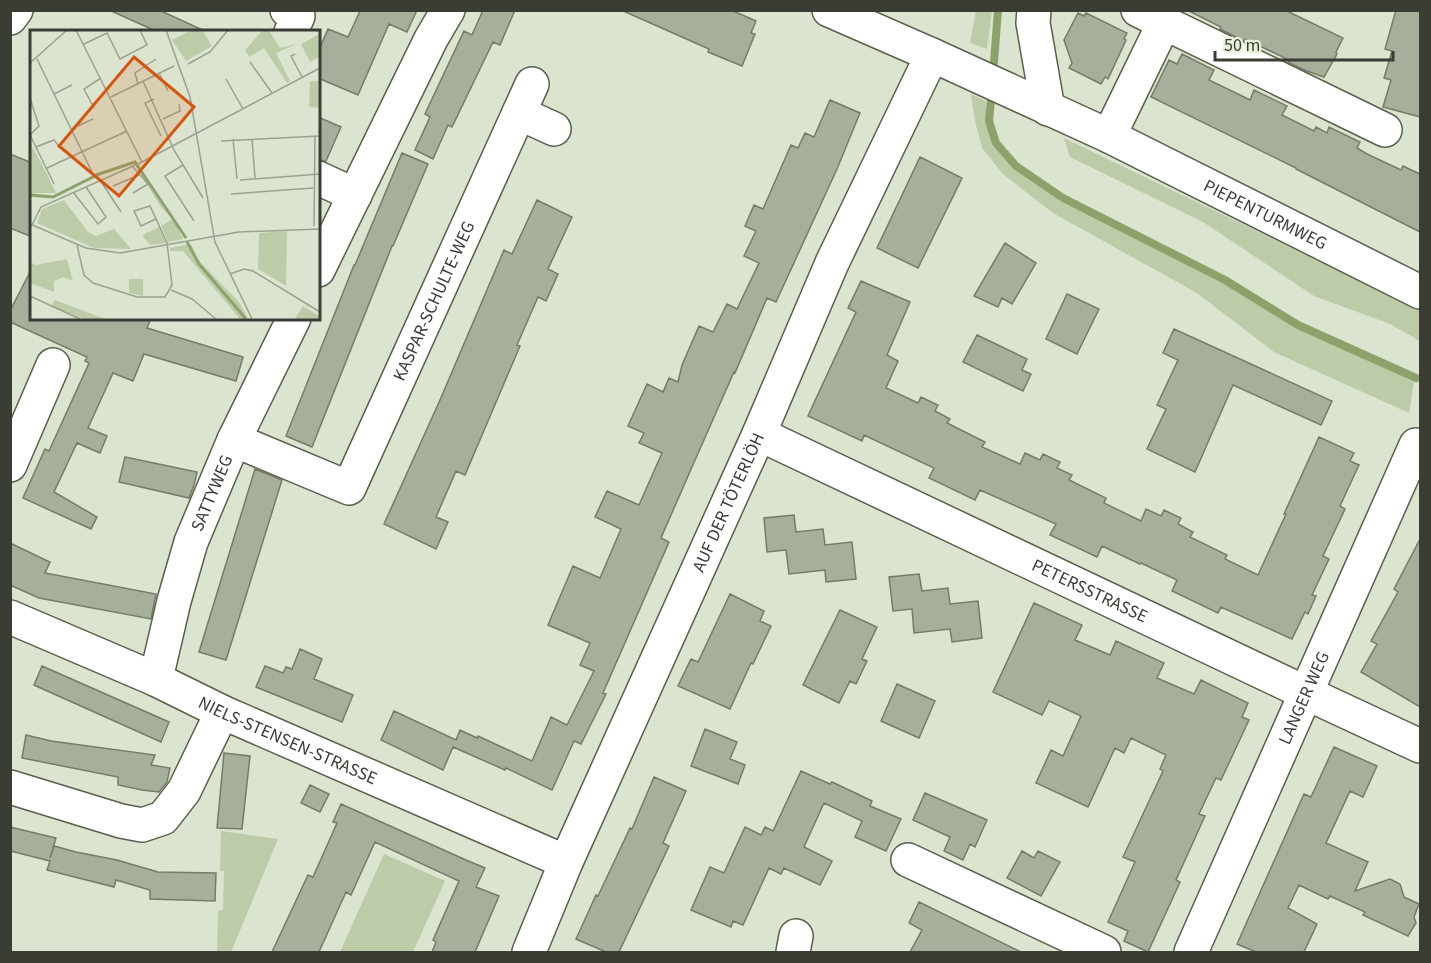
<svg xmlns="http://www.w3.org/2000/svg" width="1431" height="963" viewBox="0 0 1431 963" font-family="'Source Sans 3',sans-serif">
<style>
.green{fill:#bdcba8}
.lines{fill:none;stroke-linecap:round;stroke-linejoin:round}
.stream{stroke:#8da26b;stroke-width:8}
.building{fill:#a6af99;stroke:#747c68;stroke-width:1.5}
.minor-casing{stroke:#58604c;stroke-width:36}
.major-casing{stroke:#58604c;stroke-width:36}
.minor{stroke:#fff;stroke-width:33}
.major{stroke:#fff;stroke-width:33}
.labels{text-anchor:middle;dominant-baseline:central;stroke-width:4.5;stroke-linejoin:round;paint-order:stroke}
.street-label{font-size:18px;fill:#393d34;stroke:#e8f2db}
.inset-river{fill:none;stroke:#8da26b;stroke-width:3}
.inset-road{fill:none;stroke:#9aa190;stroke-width:1.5}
.view{fill:#d65610;fill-opacity:0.15;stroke:#d65610;stroke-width:3}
.inset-edge{fill:none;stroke:#393d34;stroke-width:3}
</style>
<rect width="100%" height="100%" fill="#dbe4ce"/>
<!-- green -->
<path class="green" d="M976,11H992L987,49L970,43Z
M971,94L986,101V120L993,143L1013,168L1062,202L1222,282L1297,328L1414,382L1409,413L1274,352L1197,293L1053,213L1003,174L982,148L975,121Z
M1064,138L1420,310V341L1390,324L1314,296L1203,222L1070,157Z
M221,831L278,839L231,952H217L218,911L223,910L224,871H220Z
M384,854L445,881L413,952H340Z"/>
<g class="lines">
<!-- stream -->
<path class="stream" d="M993,75L998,10
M992,90L989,121L996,143L1016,166L1063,198L1225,280L1298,325L1416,378"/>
</g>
<!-- building -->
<path class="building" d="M109,10H159L207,32H158Z
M359,10H417L407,32L389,24L358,95L318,78V52L328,29L348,37L360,11Z
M483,10H515L500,45L493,42L452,127L448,125L433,159L415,150L430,117L425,114L464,31L472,35Z
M621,10H731L756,21L751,33L755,34L742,66L708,52L709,49Z
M1187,10H1285L1343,38L1336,52L1337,54L1324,77L1304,70L1288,62L1289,60L1245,39L1244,41L1220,29L1221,27Z
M1396,10H1420V117L1383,107L1391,80L1384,78L1392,51L1385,49Z
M1078,13L1084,16L1086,13L1127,33L1124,39L1126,40L1108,79L1105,77L1101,84L1069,68L1072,63L1064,40Z
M1182,54L1214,70L1209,80L1242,96L1250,100L1254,90L1287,106L1282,115L1314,131L1316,127L1327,133L1329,127L1360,142L1357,148L1367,154L1401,170L1403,166L1420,174V232L1296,169V168L1151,97L1169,60L1177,64Z
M830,100L860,113L837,169L776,302L767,298L735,373L734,372L692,467L661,538L669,542L603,693L606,694L581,744L574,741L552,790L506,768L505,770L453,747L443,770L381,740L394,711L456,740L460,730L477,738L478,736L532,761L551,717L567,725L594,671L580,665L590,643L548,625L573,566L600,578L621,529L595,517L607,491L639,505L662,453L639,443L644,433L628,426L647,384L663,392L669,378L678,382L682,365L699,326L713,332L727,304L737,309L759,263L744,256L756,231L745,226L754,205L763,209L791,145L798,148L805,133L814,137Z
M318,117L341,127L326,161L318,160Z
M402,153L428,164L393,246H392L312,447L286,436L354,265H355Z
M10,154L32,163V237L10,228Z
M920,157L962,178L918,268L877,248Z
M537,200L572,217L548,269L558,274L546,301L538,297L517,345L520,346L465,475L456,471L436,517L448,522L436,549L384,524L440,400L504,250L512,254Z
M1005,243L1036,263L1012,304L1002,298L998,307L974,296Z
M32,268V318H151L147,328L243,357L236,381L144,354L133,381L113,373L88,428L107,436L100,453L77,443L54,492L97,517L91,529L23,498L45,449L49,451L89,363L85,361L87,357L10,322V311Z
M861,281L910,302L887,355L898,361L886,388L918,403L921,397L938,405L935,411L950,419L947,423L985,442L982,447L1020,464L1025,453L1040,460L1043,454L1060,462L1057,468L1072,475L1069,480L1106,498L1104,503L1141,521L1146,509L1161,516L1164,510L1181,518L1178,524L1193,532L1190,537L1227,555L1225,559L1258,575L1286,514H1284L1319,437L1354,453L1350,461L1359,465L1340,506L1345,509L1323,556L1329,559L1312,595L1316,596L1308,614L1305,612L1292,639L1221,607L1218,613L1172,591L1177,580L1141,563L1140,564L1102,546L1097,557L1050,535L1056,524L980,490L975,500L929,478L934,468L864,435L862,441L808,416L856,312L848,308Z
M1067,294L1099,309L1077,354L1046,339Z
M1174,329L1332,401L1321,425L1233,385L1195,472L1147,449L1166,409L1157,405L1178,360L1163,353Z
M977,335L1027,359L1022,370L1031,374L1023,391L963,362Z
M125,457L197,472L194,485L189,498L119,482Z
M255,469L282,480L226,660L199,652Z
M794,515L796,532L823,529L825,545L852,542L856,579L826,582L825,570L789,574L786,550L767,552L764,518Z
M1420,539V707L1361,672L1377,644L1371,641L1398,592L1394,589Z
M10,543L50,562L45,573L156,594L151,619L39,598L10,585Z
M919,574L922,591L948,588L950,604L978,601L982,638L952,642L950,629L914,633L912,609L893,611L889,577Z
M730,594L764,611L760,621L771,626L753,664L751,663L730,709L678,686L691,659L698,662Z
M1034,603L1082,625L1075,640L1110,655L1116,641L1164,663L1157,678L1194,694L1201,680L1248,703L1242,717L1249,720L1221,780L1216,778L1199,814L1205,816L1176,880L1180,882L1148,952L1124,941L1128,931L1108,922L1135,862L1123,857L1163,771L1160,769L1166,755L1131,738L1124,753L1115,748L1088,807L1036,783L1051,750L1063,756L1081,716L1049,701L1042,715L993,692Z
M840,610L877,627L862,659L867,661L856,684L850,681L839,703L803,685Z
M300,649L322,659L314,679L353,695L342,722L256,687L265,666L283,673L286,667L292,669Z
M42,666L169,722L161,742L34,685Z
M897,684L935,701L919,738L881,721Z
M705,729L737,742L730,759L745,765L738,784L691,766Z
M26,735L51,741L155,755L151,765L170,768L167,782L159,792L142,790L118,785V777L22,758Z
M1334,747L1377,766L1363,797L1350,791L1326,843L1368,862L1355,891L1390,879L1400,884L1404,897L1419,904L1414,917L1416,923L1408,936L1363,915L1365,912L1330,896L1328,899L1299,885L1288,908L1317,924L1304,952H1256L1237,944L1304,794L1311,797Z
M224,753L250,756L242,829L217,828Z
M801,771L830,784L832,782L872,801L870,806L901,819L886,851L855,837L862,821L824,803L804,847L832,861L820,885L784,868L781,874L769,868L743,925L733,921L731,927L691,910L710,867L724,873L745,827L761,835L765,827L773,831Z
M654,777L686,791L663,843L669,846L619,952H606L576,939L596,895L598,896L630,828L632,829Z
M310,785L329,794L320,812L301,803Z
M925,793L987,820L975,847L970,844L963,860L944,851L950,837L913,820Z
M341,804L466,860L485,868L476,887L499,896L475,952H432L436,942L433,940L459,881L375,842L351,895L346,892L319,952H272L308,875L313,877L337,823L333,822Z
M10,827L56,838L50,858L54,846L76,852L117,860L158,872L216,873L215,901L150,899V890L116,880L114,887L47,870L50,861L10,851Z
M1022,851L1034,858L1038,851L1060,862L1041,896L1007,878Z
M919,902L1021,952H910L922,930L909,923Z"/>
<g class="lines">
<!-- minor casing -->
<g class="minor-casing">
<g id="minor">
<path d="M287,10L298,16L291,32"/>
<path id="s1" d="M829,10L932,55L1109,136L1420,292"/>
<path d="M1034,10L1033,23L1048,109"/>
<path d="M1138,10L1385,130"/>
<path d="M519,113L554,129"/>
<path d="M1109,136L1164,23"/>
<path d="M318,178L355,195"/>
<path d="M318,270L431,39L448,10"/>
<path id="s2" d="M759,434L1306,693L1420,746"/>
<path id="s3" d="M234,440L349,488L532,84"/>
<path d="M10,465L53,365"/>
<path id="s4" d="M10,617L155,679L222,712L566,862"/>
<path id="s5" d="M155,679L158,670L174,601L191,542L234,440L294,318"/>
<path d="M10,787L121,821L142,825L163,818L184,791L222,712"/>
<path d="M908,860L1104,952"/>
<path id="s6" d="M529,952L566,862L759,434L832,263L932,55"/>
<path d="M793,952L796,936"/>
<path id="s7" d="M1191,952L1416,445"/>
</g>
</g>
<!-- major casing -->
<g class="major-casing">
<path id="major" d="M10,18L16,10"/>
</g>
<!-- minor -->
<use href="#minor" class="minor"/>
<!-- major -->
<use href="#major" class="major"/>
</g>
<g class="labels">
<!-- street labels -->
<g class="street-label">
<text stroke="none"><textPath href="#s1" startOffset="482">PIEPENTURMWEG</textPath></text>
<text stroke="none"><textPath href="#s3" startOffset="330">KASPAR-SCHULTE-WEG</textPath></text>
<text stroke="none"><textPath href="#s5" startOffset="195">SATTYWEG</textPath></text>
<text stroke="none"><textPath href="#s6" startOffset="492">AUF DER TÖTERLÖH</textPath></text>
<text stroke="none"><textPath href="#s2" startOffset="366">PETERSSTRASSE</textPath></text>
<text stroke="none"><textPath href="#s7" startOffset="278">LANGER WEG</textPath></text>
<text stroke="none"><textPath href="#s4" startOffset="304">NIELS-STENSEN-STRASSE</textPath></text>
</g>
</g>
<!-- overview -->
<g transform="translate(30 30)">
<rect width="290" height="290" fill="#dbe4ce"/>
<path d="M162,0H172L182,16L156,31L142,10ZM233,0L240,2L250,18L267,14L246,23L260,51L257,53L234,18L219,27L215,20ZM289,4V27L280,32L271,14ZM280,51H289V78L279,77ZM0,113L15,140L26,163H1ZM106,137H107L112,142L126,162L132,176L140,184L144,189L153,209L138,212L131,196L143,189L131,177ZM34,170L58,202L66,206L84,199L101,219L64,218L7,193L12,179ZM129,197L136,213L120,215L112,205ZM257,201L256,256L228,239L229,203ZM161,214L169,231L209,272L218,289H210L153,221H140V218ZM37,229L43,251L33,247L24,251V262L0,253V232L6,235ZM99,249H113V266L99,263ZM25,270L75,289H54L21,277ZM273,276L289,286V289H265Z" fill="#bdcba8"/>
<path class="inset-river" d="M66,145L105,132L156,208M0,165L23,167L65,146M157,212L169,234L216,289"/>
<path class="inset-road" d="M46,0L112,132M136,0L160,67L185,212L222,289M54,14L77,3L90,29L117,15L110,0M265,24L261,26L272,47M7,29L62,142M220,32L242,63M0,33L37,0M158,34L180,22L198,0M129,43L138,61M196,49L213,79M113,51L144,120L173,168M108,54L105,43L126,29M24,64L42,55M81,67L144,36M0,68L9,96L0,105L24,154M124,69L115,73L131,106M64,78L54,59L71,48M133,89L150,81L149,74M41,99L63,89M203,109L207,149M222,109L225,148M191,111L290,106M6,117L24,110L28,115M153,135L135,146L164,191M103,137L118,154L103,163M17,138L97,101M70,150L91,182M210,150L290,144M83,156L109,145M43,162L68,194L76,187L56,157M201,164L283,158M0,194L56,218L90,223L209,202L290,199M2,195L11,177L112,132L290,38M284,196L285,106M47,215L54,245L63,253L107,267H135L142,255L137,213L120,176L104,181L111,196L126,189M200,244L214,239L223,241L290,282M141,260L162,269L186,289M0,266L50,289"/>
<path class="view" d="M104,27L164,77L89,166L29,116Z"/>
<rect width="290" height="290" class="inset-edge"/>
</g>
<!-- border -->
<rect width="1431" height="963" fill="none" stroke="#393d34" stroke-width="24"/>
<!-- scale -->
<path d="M1215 51v9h178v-9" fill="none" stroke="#393d34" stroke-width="3"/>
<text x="1224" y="51" font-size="18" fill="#393d34" stroke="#e8f2db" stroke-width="4.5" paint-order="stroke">50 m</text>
</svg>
